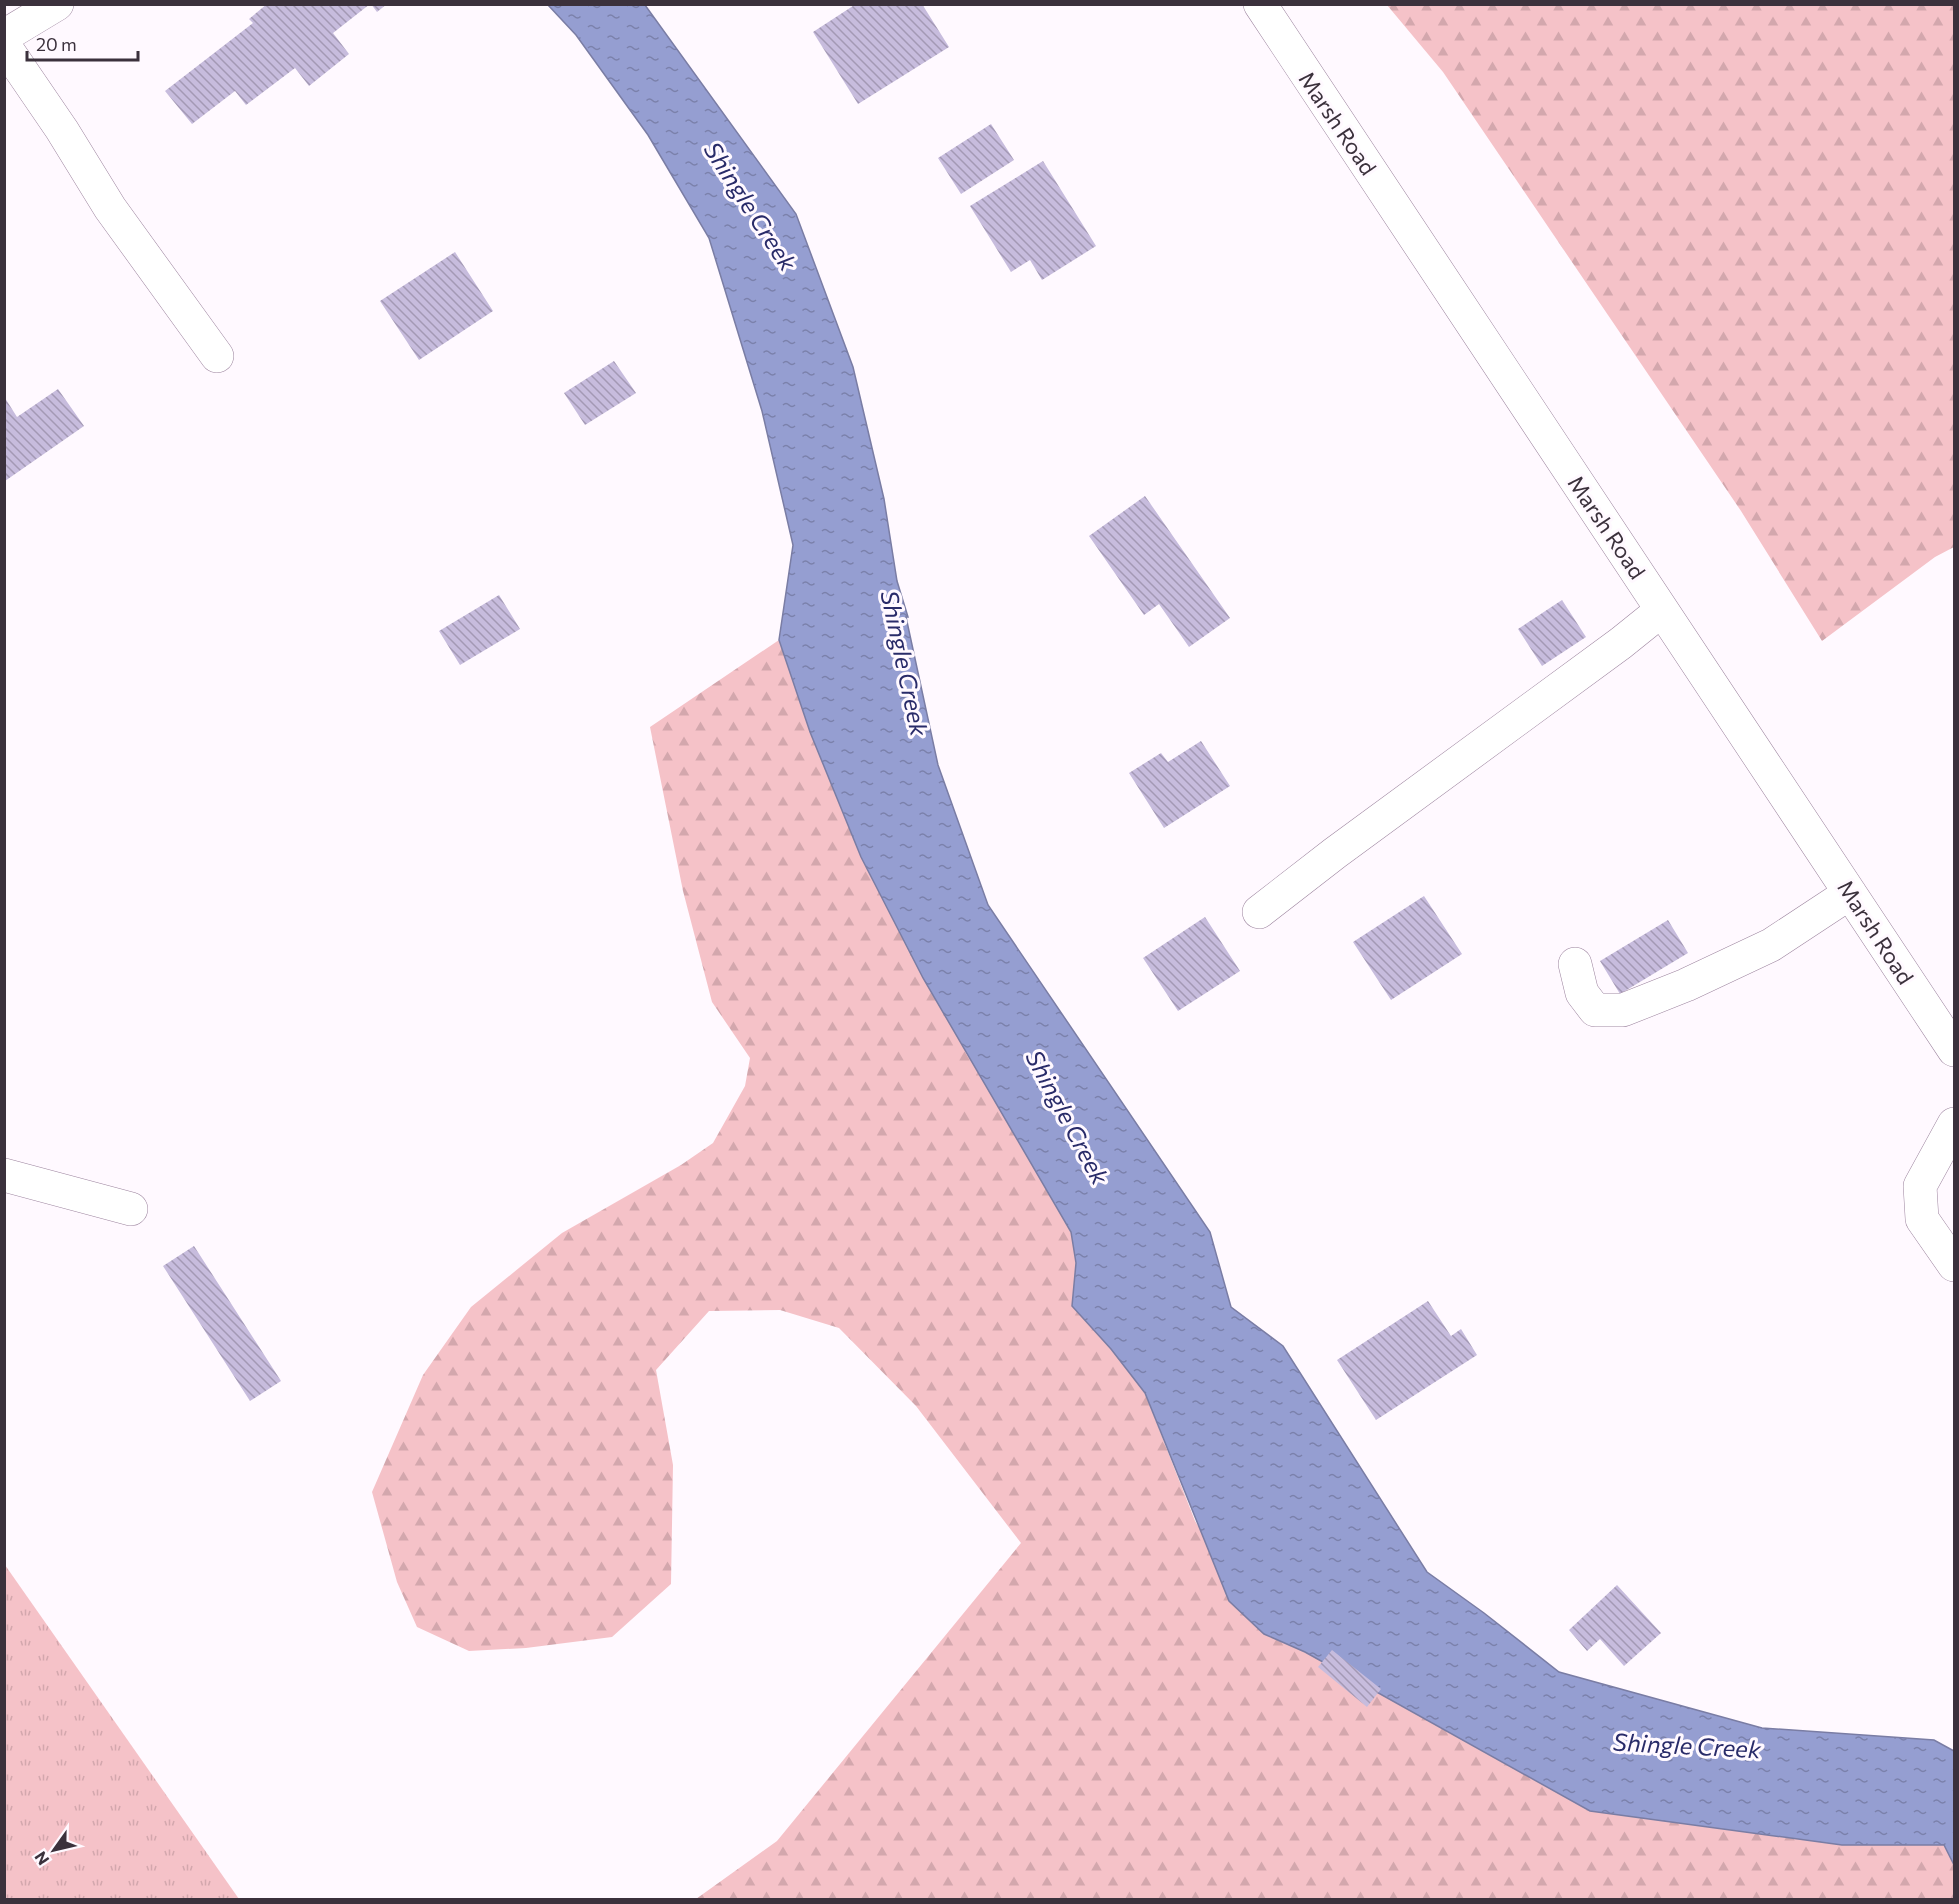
<svg xmlns="http://www.w3.org/2000/svg" width="1959" height="1904" viewBox="0 0 1959 1904" font-family="Commissioner,sans-serif">
<style>
.grass{fill:url(#grass-tufts)}
.forest{fill:url(#forest-firs)}
.water{fill:url(#water-ripples);stroke:#7a7da4;stroke-width:1.5}
.building{fill:url(#building-back-hatch)}
.lines{fill:none;stroke-linecap:round;stroke-linejoin:round}
.minor-casing{stroke:#9d859f;stroke-width:34}
.major-casing{stroke:#9d859f;stroke-width:34}
.minor{stroke:#fff;stroke-width:33}
.major{stroke:#fff;stroke-width:33}
.labels{text-anchor:middle;dominant-baseline:central;stroke-width:6;stroke-linejoin:round;paint-order:stroke}
.street-label{font-size:22px;fill:#3b313c;stroke:#fff9ff}
.water-label{font-size:24px;font-style:italic;fill:#292b69;stroke:#fff9ff}
</style>
<defs>
<pattern id="grass-tufts" width="24" height="20" patternUnits="userSpaceOnUse" patternTransform="scale(1.5)"><rect width="24" height="20" fill="#f5c2c8"/><path d="M3 7l-1-3M5 7V3M7 7l1-3M15 17l-1-3M17 17v-4M19 17l1-3" fill="none" stroke="#d3a7ad"/></pattern>
<pattern id="forest-firs" width="22" height="20" patternUnits="userSpaceOnUse" patternTransform="scale(1.5)"><rect width="22" height="20" fill="#f5c2c8"/><path d="M5 1l3.5 6h-7zM16 11l3.5 6h-7z" fill="#d3a7ad"/></pattern>
<pattern id="water-ripples" width="26" height="14" patternUnits="userSpaceOnUse" patternTransform="scale(1.5)"><rect width="26" height="14" fill="#959ed1"/><path d="M2 4q2-2 4 0t4 0M15 11q2-2 4 0t4 0" fill="none" stroke="#7b81ab"/></pattern>
<pattern id="building-back-hatch" width="6" height="6" patternUnits="userSpaceOnUse" patternTransform="scale(1.5)"><rect width="6" height="6" fill="#c7bcdd"/><path d="M-1 5l2 2M0 0l6 6M5-1l2 2" fill="none" stroke="#a399b4"/></pattern>
</defs>
<rect width="100%" height="100%" fill="#fff9ff"/>
<!-- grass -->
<path class="grass" d="M4,1565H5L239,1899H5Z"/>
<!-- forest -->
<path class="forest" d="M1387,5H1954V547L1935,557L1822,641L1741,511L1443,72Z
M779,640L810,732L861,857L924,978L1071,1232L1076,1263L1072,1306L1111,1349L1145,1393L1195,1521L1264,1634L1305,1652L1590,1811L1842,1845H1945L1954,1865V1899H696L777,1841L1021,1543L916,1406L839,1328L780,1310L709,1311L656,1370L673,1465L671,1584L612,1637L526,1648L469,1651L417,1627L397,1582L372,1492L423,1375L471,1307L562,1233L681,1165L713,1143L745,1086L750,1058L712,1002L683,891L650,727Z"/>
<!-- water -->
<path class="water" d="M548,5H645L796,214L853,367L884,499L897,581L908,617H906L938,765L988,905L1210,1232L1231,1307L1283,1346L1427,1572L1484,1613L1559,1672L1762,1728L1934,1740L1954,1751V1865L1944,1845H1842L1590,1811L1305,1652L1264,1634L1229,1601L1145,1393L1111,1349L1072,1306L1076,1263L1071,1232L923,978L861,857L810,732L779,640L793,545L762,411L709,238L648,135L576,35Z"/>
<!-- building -->
<path class="building" d="M267,4H370L333,33L349,54L309,86L295,68L246,105L235,91L192,124L165,91L253,23L249,19Z
M371,4H387L377,12Z
M856,4H922L949,47L858,104L813,32Z
M991,124L1014,160L961,194L938,158Z
M1043,161L1096,246L1042,280L1030,260L1011,272L970,206Z
M455,252L493,311L419,360L380,301Z
M614,361L636,393L585,425L564,393Z
M58,389L84,426L5,481V398L17,417Z
M1145,496L1230,618L1189,647L1159,604L1144,615L1089,536Z
M499,595L520,629L460,665L439,631Z
M1562,600L1586,637L1542,666L1518,629Z
M1201,741L1230,786L1164,828L1129,773L1161,753L1168,762Z
M1424,896L1462,954L1391,1000L1353,942Z
M1205,917L1240,971L1178,1011L1143,958Z
M1668,920L1688,953L1620,994L1600,961Z
M194,1246L281,1381L250,1401L163,1266Z
M1428,1301L1451,1336L1461,1329L1477,1355L1376,1420L1337,1360Z
M1617,1585L1661,1633L1624,1666L1600,1639L1587,1651L1569,1630Z
M1332,1650L1381,1689L1367,1707L1318,1667Z"/>
<g class="lines">
<!-- minor casing -->
<g class="minor-casing">
<path id="minor" d="M1260,4L1954,1050
M4,45L62,130L110,208L217,356
M1259,912L1335,853L1621,643L1662,610
M1575,964L1582,993L1595,1010H1623L1686,985L1771,945L1850,893
M1954,1124L1920,1186L1922,1219L1954,1265
M4,1175L131,1209"/>
</g>
<!-- major casing -->
<g class="major-casing">
<path id="major" d="M4,36L57,4"/>
</g>
<!-- minor -->
<use href="#minor" class="minor"/>
<!-- major -->
<use href="#major" class="major"/>
</g>
<g class="labels">
<!-- street labels -->
<g class="street-label">
<text transform="translate(1338 123) rotate(56)">Marsh Road</text>
<text transform="translate(1607 527) rotate(56)">Marsh Road</text>
<text transform="translate(1876 932) rotate(57)">Marsh Road</text>
</g>
<!-- water labels -->
<g class="water-label">
<text transform="translate(751 206) rotate(57)">Shingle Creek</text>
<text transform="translate(905 663) rotate(78)">Shingle Creek</text>
<text transform="translate(1068 1117) rotate(62)">Shingle Creek</text>
<text transform="translate(1687 1745) rotate(3)">Shingle Creek</text>
</g>
</g>
<!-- border -->
<rect width="1959" height="1904" fill="none" stroke="#3b313c" stroke-width="12"/>
<!-- north arrow -->
<g transform="translate(54 1850) rotate(236)" stroke="#fff9ff" stroke-width="4.5" paint-order="stroke">
<path d="M0-4.5L10 22L0 15L-10 22Z" fill="#3b313c"/>
<text y="-9" font-size="16" font-weight="bold" text-anchor="middle" fill="#3b313c">N</text>
</g>
<!-- scale -->
<path d="M27 51v9h111v-9" fill="none" stroke="#3b313c" stroke-width="3"/>
<text x="36" y="51" font-size="18" fill="#3b313c" stroke="#fff9ff" stroke-width="4.5" paint-order="stroke">20 m</text>
</svg>
